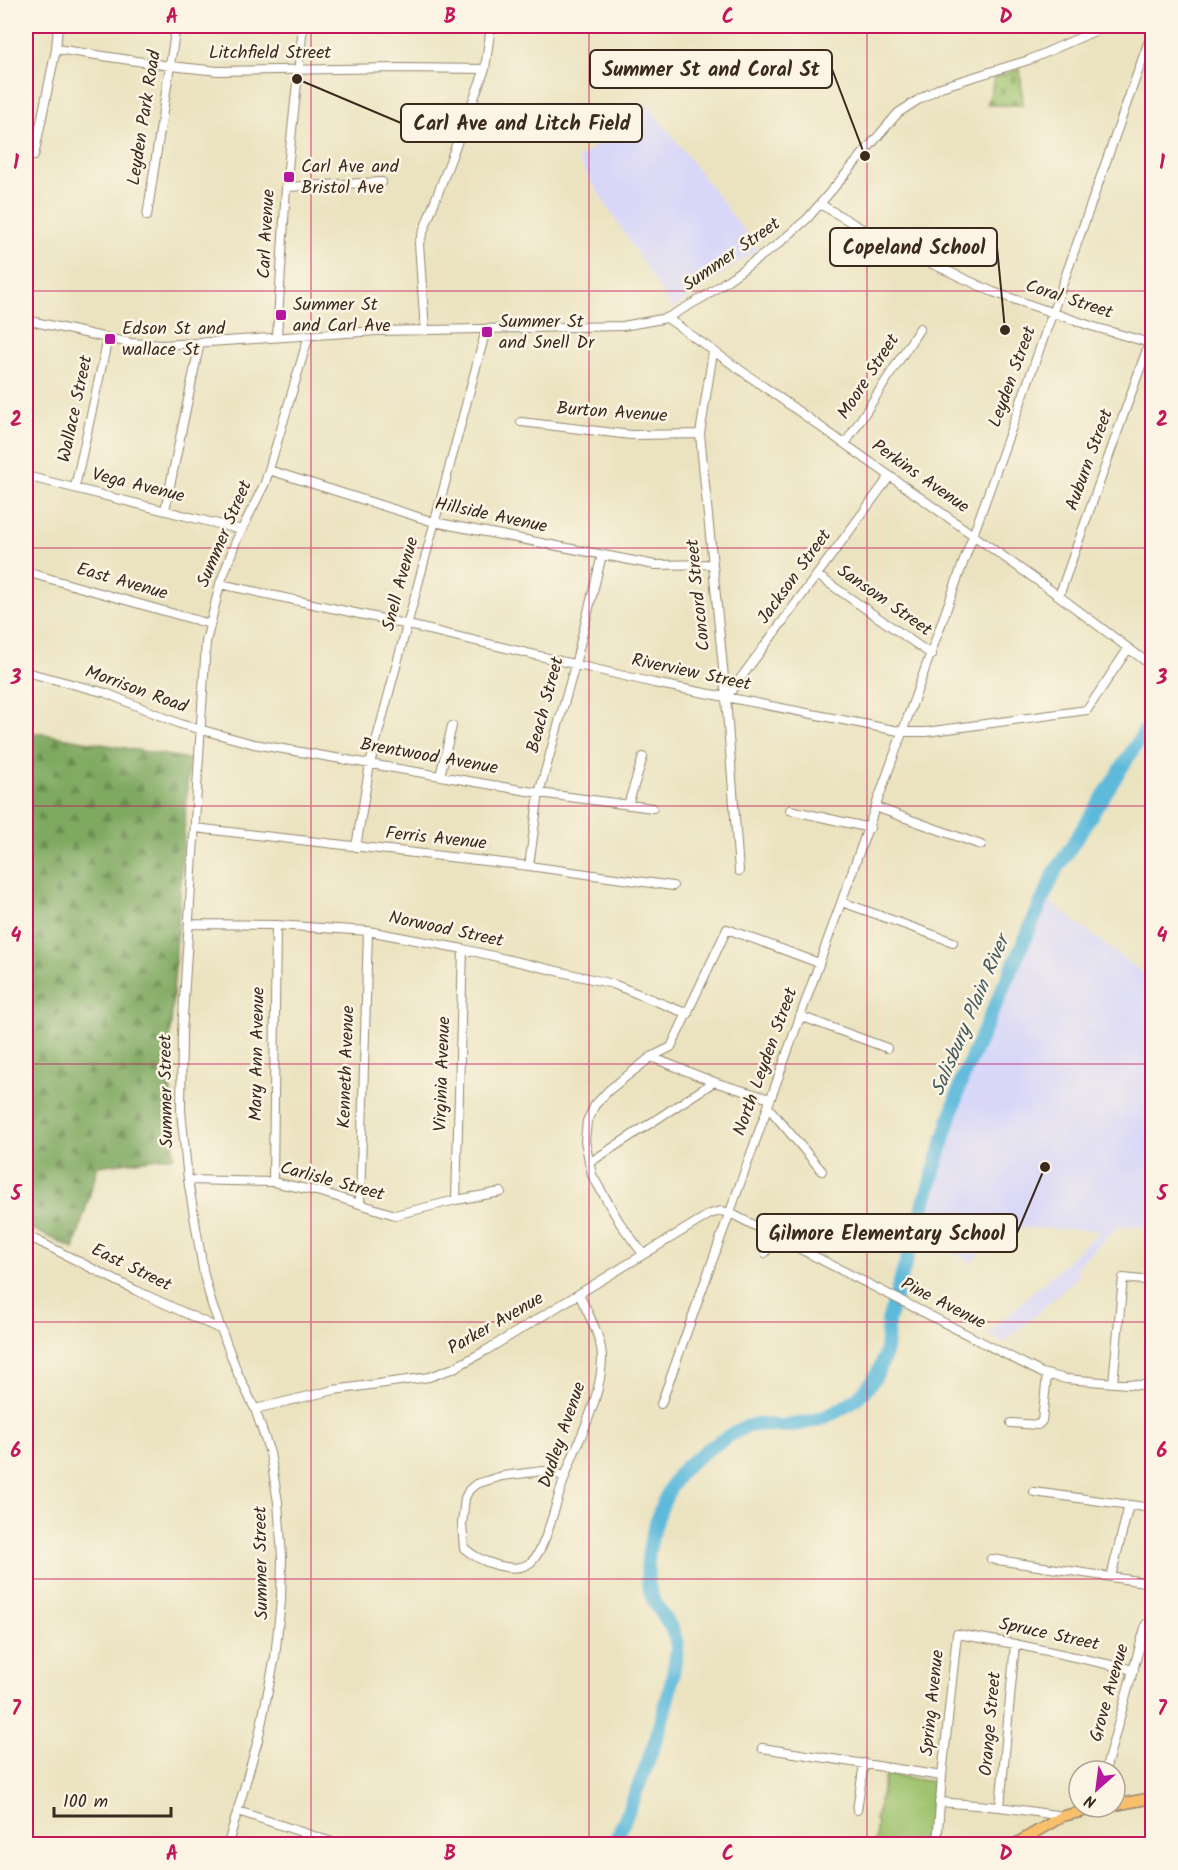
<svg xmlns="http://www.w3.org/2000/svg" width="1178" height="1870" viewBox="0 0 1178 1870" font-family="Kalam,sans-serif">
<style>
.built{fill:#d8d7f8}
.forest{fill:url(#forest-firs);stroke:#5d6a40;stroke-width:1.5}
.cemetery{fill:url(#cemetery-stones);stroke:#6d7646;stroke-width:1.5}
.park{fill:#9fc36e;stroke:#6d7646;stroke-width:1.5}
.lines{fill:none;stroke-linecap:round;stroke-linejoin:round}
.river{stroke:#5dbadb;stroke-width:14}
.minor-casing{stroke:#93866f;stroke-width:10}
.major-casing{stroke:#93866f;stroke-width:13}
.minor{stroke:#fff;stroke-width:8}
.major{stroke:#f8bf6c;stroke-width:10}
.grid{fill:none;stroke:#c2185b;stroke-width:1.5;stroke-opacity:0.55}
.poi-dot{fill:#b5179e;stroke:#fcf5e5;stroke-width:2}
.labels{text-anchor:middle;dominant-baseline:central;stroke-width:5;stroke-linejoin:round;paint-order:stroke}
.street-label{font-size:18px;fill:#3b2a1e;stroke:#fcf5e5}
.poi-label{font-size:18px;fill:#3b2a1e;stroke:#fcf5e5;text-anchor:start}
.water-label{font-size:20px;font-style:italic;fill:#475c60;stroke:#fcf5e5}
.leader{fill:none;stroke:#3b2a1e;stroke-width:2}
.callout-dot{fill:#3b2a1e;stroke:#fcf5e5;stroke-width:2}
.callout{fill:#fcf5e5;stroke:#3b2a1e;stroke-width:2}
.callout-label{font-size:20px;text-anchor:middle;font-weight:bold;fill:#3b2a1e}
.neatline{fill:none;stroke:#c2185b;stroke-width:2}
.grid-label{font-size:20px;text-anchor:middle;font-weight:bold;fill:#c2185b}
</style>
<defs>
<pattern id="forest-firs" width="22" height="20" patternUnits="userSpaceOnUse" patternTransform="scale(1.5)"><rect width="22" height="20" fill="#7fa961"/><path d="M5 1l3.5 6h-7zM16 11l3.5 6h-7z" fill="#698a4f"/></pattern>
<pattern id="cemetery-stones" width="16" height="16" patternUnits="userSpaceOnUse" patternTransform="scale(1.5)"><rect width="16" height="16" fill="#9fc36e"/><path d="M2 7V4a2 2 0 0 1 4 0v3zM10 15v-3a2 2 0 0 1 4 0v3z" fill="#839f5a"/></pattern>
</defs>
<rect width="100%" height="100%" fill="#fcf5e5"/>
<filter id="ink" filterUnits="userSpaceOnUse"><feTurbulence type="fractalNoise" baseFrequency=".0167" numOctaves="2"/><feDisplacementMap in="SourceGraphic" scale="12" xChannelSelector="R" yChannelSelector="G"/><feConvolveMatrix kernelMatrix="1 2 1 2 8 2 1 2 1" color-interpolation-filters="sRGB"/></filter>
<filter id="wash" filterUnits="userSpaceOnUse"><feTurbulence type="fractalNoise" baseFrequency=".008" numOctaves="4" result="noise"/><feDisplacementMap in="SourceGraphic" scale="24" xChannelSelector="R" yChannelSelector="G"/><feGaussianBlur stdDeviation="1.35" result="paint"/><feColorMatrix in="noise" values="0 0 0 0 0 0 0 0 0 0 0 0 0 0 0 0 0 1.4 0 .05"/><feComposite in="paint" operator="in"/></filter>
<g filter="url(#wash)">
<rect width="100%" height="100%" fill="#ebe3c0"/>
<!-- built -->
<path class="built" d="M648,104L758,249L672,309L578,160Z
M1047,900L1152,980V1227H1118L1075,1268L1080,1275L1004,1343L987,1334L1101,1230L999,1227L973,1263L933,1243L913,1244L955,1107Z"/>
<!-- forest -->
<path class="forest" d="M26,731L189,759L169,1055L174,1156L98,1166L74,1249L26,1226Z"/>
<!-- cemetery -->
<path class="cemetery" d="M1020,69L1023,105H987L994,82L993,78Z"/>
<!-- park -->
<path class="park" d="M886,1774L933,1782L928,1844H875L877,1822L875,1821Z"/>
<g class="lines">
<!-- river -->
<path class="river" d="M614,1844C638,1789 662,1733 673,1674C674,1665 677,1655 677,1647C676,1628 660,1614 653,1599C637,1565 659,1503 679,1474C687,1463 699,1456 710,1448C722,1441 735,1430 749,1426C760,1423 770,1426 781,1426C824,1424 871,1401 884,1357C888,1346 887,1333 888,1321L962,1079L1055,872L1152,720"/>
</g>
</g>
<g filter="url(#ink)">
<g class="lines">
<!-- minor casing -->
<g class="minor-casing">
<path id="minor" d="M56,49L170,66L218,71L399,68L485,69
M34,156L56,49L58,26
M286,187L382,182
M820,204L883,241L993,292L1091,326L1150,343
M147,216L176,26
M667,318L1059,596L1152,666
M26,320L130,343L163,345L377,331L623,326L667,318L704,297L777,245L807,219L898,113L918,100L941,87L1029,60L1106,26
M425,331L419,243L485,69L491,26
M277,337L286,187L303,26
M713,352L700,434L726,698L739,871
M521,422L631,435L700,434
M845,444L920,328
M269,470L434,522L655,565L713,564
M26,476L242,530
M75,487L108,338
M165,510L200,342
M26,572L210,624
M817,575L932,655
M220,584L383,619L654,683L904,732H926L1087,710L1128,649
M1059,596L1152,335
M26,672L106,693L180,724L254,744L539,793L653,808
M726,698L890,476
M440,776L452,726
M628,805L643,757
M878,808L981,845
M790,810L870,828
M195,828L529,866L673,886
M356,847L370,764L486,330
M529,866L539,793L575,665L602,555
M842,902L953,942
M189,924L276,925L368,931L463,949L613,984L688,1014
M800,1016L887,1048
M651,1057L714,1082L770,1099
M768,1107L822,1171
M589,1163L714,1082
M188,1180L273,1182L321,1192L395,1215L456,1200L501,1192
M273,1182L276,925
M456,1200L463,949
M360,1203L368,931
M26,1235L135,1290L222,1330
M765,1253C773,1239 782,1236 790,1221
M643,1254L620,1223L592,1175L585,1141L587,1121L595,1105L609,1090L651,1057L671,1047L727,929L819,963
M1113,1383L1123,1278L1152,1281
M661,1404C827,948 990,490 1152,32
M255,1409L334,1390L429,1377L454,1368L485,1351L710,1214L721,1211L730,1213L1042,1373L1066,1379L1152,1386
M1011,1423L1038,1425L1042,1421L1047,1375
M565,1476L543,1471L502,1476L476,1484L469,1490L465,1498L462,1524L464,1548C478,1561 515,1576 531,1562C546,1550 557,1497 565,1477C578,1439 601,1401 602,1359C602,1337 588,1314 579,1294
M1034,1492L1152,1508
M991,1559L1144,1582
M1111,1577L1129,1505
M762,1748L942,1776L937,1844
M1105,1771L1146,1624
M942,1776L957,1634L1015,1644L1134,1670
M939,1802L1000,1807L1063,1816
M1000,1807L1015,1644
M857,1810L864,1763
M238,1811L338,1844
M228,1844L258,1740L275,1657L281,1601L282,1557L278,1502L270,1453L255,1409L238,1374L212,1305L204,1275L188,1180L181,1111L182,1033L206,642L220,584L236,541L265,483L309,335"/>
</g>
<!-- major casing -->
<g class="major-casing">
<path id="major" d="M1115,1805L1152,1798
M1015,1844L1063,1816L1102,1807"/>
</g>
<!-- minor -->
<use href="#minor" class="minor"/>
<!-- major -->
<use href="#major" class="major"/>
</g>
</g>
<!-- grid -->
<path class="grid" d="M311,26V1844M589,26V1844M867,26V1844M26,291H1152M26,548H1152M26,806H1152M26,1064H1152M26,1322H1152M26,1579H1152"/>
<!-- markers -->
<g class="poi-dot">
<rect x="283" y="171" width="12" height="12" rx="3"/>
<rect x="275" y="309" width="12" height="12" rx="3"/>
<rect x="481" y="326" width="12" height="12" rx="3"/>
<rect x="104" y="333" width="12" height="12" rx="3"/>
</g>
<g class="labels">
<!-- street labels -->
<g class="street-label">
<text x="270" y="53">Litchfield Street</text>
<text transform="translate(145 118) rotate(-81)">Leyden Park Road</text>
<text transform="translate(267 234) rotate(-87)">Carl Avenue</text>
<text transform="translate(732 255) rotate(-35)">Summer Street</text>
<text transform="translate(1069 300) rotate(18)">Coral Street</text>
<text transform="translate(869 377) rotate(-57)">Moore Street</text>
<text transform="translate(1013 377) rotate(-70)">Leyden Street</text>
<text transform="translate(76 409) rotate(-78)">Wallace Street</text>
<text transform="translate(612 413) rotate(4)">Burton Avenue</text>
<text transform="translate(1090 460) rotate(-70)">Auburn Street</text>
<text transform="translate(920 477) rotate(35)">Perkins Avenue</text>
<text transform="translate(138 486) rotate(14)">Vega Avenue</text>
<text transform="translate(491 516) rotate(12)">Hillside Avenue</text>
<text transform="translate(225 534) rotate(-67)">Summer Street</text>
<text transform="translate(795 577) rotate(-54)">Jackson Street</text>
<text transform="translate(122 582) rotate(16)">East Avenue</text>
<text transform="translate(401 584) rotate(-75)">Snell Avenue</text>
<text transform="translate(699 595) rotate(-96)">Concord Street</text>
<text transform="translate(884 601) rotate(35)">Sansom Street</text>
<text transform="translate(691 673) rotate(12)">Riverview Street</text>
<text transform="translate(136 690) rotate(20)">Morrison Road</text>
<text transform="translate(546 705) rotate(-75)">Beach Street</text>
<text transform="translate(429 757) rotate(10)">Brentwood Avenue</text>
<text transform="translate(436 839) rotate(6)">Ferris Avenue</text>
<text transform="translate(446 930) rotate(12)">Norwood Street</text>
<text transform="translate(258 1054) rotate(-89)">Mary Ann Avenue</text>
<text transform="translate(766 1062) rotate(-70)">North Leyden Street</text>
<text transform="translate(347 1067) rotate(-88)">Kenneth Avenue</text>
<text transform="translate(443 1074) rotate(-88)">Virginia Avenue</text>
<text transform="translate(167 1091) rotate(-91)">Summer Street</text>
<text transform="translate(332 1182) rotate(15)">Carlisle Street</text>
<text transform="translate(131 1268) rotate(26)">East Street</text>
<text transform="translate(943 1304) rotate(27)">Pine Avenue</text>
<text transform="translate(496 1324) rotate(-30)">Parker Avenue</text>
<text transform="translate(563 1435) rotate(-71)">Dudley Avenue</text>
<text transform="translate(262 1563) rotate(-91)">Summer Street</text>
<text transform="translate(1049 1635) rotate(12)">Spruce Street</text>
<text transform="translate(1110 1693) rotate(-74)">Grove Avenue</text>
<text transform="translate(933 1703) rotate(-84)">Spring Avenue</text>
<text transform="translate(991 1724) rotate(-85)">Orange Street</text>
</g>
<!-- poi labels -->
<g class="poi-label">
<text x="301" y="167">Carl Ave and<tspan x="301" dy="21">Bristol Ave</tspan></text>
<text x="293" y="305">Summer St<tspan x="293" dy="21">and Carl Ave</tspan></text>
<text x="499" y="322">Summer St<tspan x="499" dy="21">and Snell Dr</tspan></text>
<text x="122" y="329">Edson St and<tspan x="122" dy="21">wallace St</tspan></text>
</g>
<!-- water labels -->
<g class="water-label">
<text transform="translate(971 1016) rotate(-67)">Salisbury Plain River</text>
</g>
</g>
<!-- callouts -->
<path class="leader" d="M865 156L832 69M297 79L401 123M1005 330L997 247M1045 1167L1017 1233"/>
<g class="callout-dot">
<circle cx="865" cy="156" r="6"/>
<circle cx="297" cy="79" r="6"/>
<circle cx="1005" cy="330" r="6"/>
<circle cx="1045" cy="1167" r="6"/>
</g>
<g class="callout">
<rect x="590" y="50" width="242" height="38" rx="6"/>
<rect x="401" y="104" width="241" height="38" rx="6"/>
<rect x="830" y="228" width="167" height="38" rx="6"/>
<rect x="757" y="1214" width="260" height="38" rx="6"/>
</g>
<g class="callout-label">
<text x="711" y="76">Summer St and Coral St</text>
<text x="522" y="130">Carl Ave and Litch Field</text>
<text x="914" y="254">Copeland School</text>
<text x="887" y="1240">Gilmore Elementary School</text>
</g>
<!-- margin -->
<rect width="1178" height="1870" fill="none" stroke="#fcf5e5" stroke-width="66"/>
<!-- north arrow -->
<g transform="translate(1097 1789) rotate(208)"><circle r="28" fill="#fcf5e5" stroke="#afa495" stroke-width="1.5"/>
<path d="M0-4.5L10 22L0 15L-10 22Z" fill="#b5179e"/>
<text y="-9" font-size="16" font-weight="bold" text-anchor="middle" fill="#3b2a1e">N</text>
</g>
<!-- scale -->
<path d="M54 1807v9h117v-9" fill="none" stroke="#3b2a1e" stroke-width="3"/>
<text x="63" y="1807" font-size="18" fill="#3b2a1e" stroke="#fcf5e5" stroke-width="4.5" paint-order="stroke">100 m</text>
<rect x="33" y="33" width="1112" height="1804" class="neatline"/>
<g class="grid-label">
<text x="172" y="23">A</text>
<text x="450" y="23">B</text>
<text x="728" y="23">C</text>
<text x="1006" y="23">D</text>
<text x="16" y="169">1</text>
<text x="1162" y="169">1</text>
<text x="16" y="426">2</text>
<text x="1162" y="426">2</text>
<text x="16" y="684">3</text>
<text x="1162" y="684">3</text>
<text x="16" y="942">4</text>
<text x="1162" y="942">4</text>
<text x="16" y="1200">5</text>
<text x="1162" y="1200">5</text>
<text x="16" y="1457">6</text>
<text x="1162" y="1457">6</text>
<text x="16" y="1715">7</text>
<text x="1162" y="1715">7</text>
<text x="172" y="1860">A</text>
<text x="450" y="1860">B</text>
<text x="728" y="1860">C</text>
<text x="1006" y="1860">D</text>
</g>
</svg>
